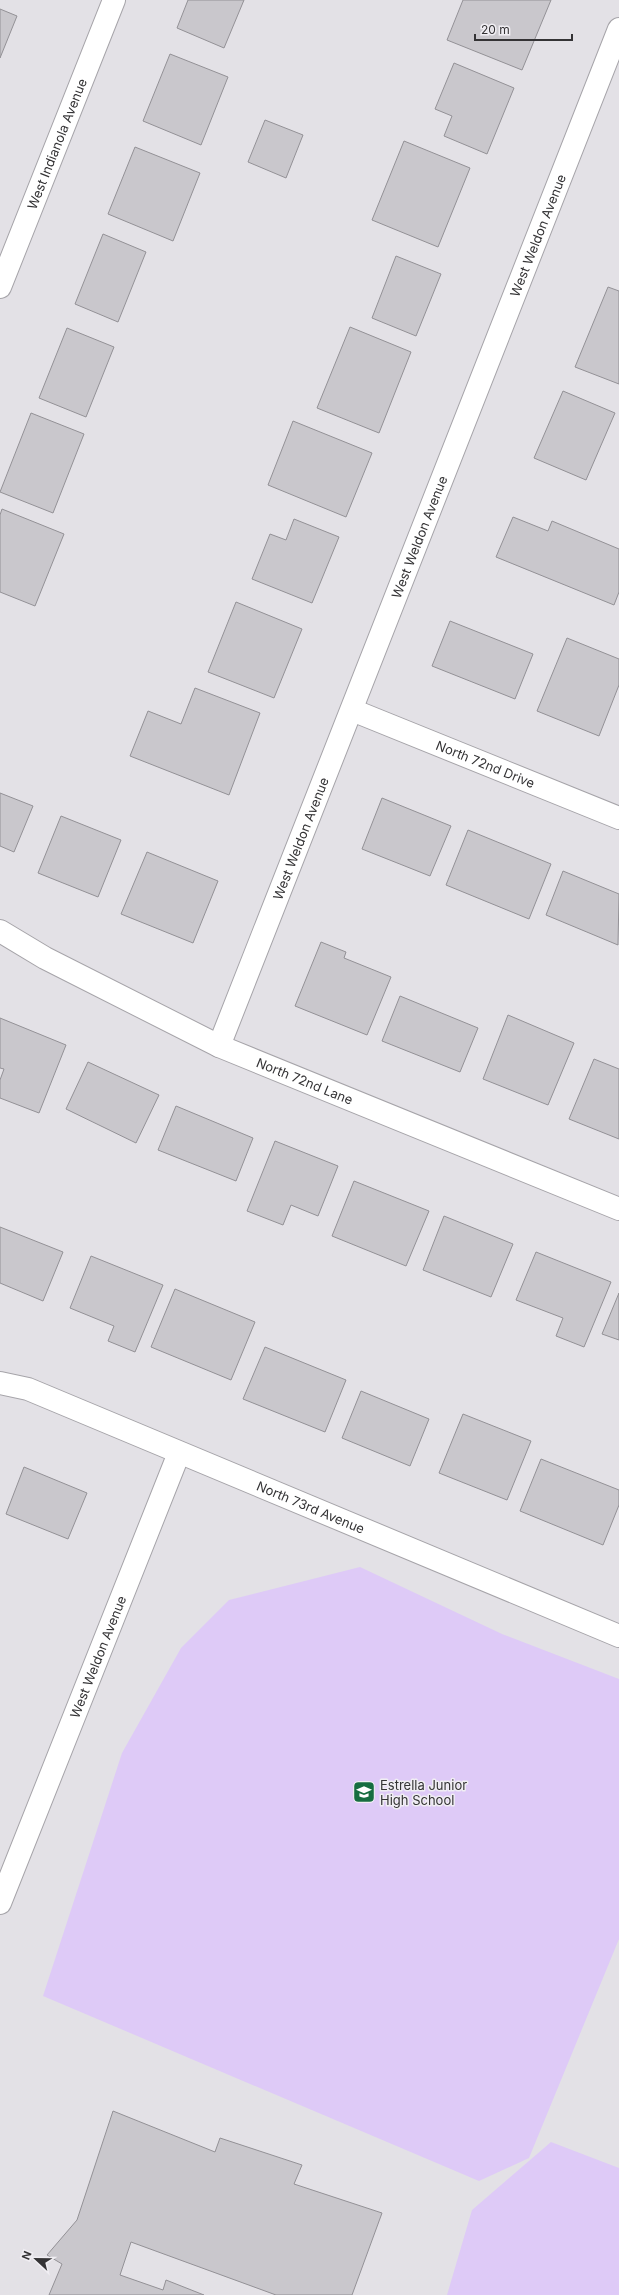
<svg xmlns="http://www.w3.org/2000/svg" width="619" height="2295" viewBox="0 0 619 2295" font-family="Inter,sans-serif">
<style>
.green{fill:#decaf7}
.building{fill:#c9c7cc;stroke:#939196}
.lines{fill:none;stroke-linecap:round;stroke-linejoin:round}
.street-casing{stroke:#a6a4a9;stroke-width:24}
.street{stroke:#fff;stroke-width:22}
.labels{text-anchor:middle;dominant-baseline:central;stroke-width:3;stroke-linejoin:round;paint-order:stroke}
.street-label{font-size:13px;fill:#343335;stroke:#f0eef3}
.poi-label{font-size:13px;fill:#343335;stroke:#f0eef3;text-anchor:start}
</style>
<rect width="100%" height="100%" fill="#e3e1e6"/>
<!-- green -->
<path class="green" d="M360,1567L502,1634L619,1679V1939L529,2158L479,2181L43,1996L122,1753L181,1648L229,1600Z
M551,2142L619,2168V2295H447L472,2210Z"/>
<!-- building -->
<path class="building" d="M188,0H244L224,48L177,28Z
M463,0H551L522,70L447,40Z
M0,9L17,16L0,58Z
M170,54L228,77L201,145L143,121Z
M454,63L514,88L487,154L444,136L452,116L435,109Z
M265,120L303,135L286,178L248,162Z
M404,141L470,168L438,247L372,220Z
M135,147L200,173L173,241L108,214Z
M103,234L146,252L118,322L75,304Z
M396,256L441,274L416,336L372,318Z
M608,287L619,291V384L575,367Z
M350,327L411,352L379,433L317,408Z
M67,328L114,347L86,417L39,398Z
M563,391L615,413L586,480L534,458Z
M31,413L84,434L53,513L0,492Z
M293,421L372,453L346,517L268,485Z
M2,509L64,534L35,606L0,592V515Z
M513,517L548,531L552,521L619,549V592L614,605L496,557Z
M294,519L339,537L312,603L252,579L270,534L286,540Z
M236,602L302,629L274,698L208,672Z
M450,621L533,654L515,699L432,666Z
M567,638L619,659V685L599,736L537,711Z
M195,688L260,713L229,795L130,756L148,711L181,724Z
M0,793L33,806L14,852L0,846Z
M382,798L451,826L430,876L362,849Z
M61,816L121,840L98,897L38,873Z
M468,830L551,864L529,919L446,885Z
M147,852L218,881L193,943L121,914Z
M563,871L619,894L618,945L546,915Z
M321,942L346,952L344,958L391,977L367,1035L295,1006Z
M400,996L478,1028L460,1072L382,1041Z
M508,1015L574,1043L548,1105L483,1079Z
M0,1018L66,1045L39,1113L0,1098V1080L4,1069L0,1068Z
M594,1059L619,1069V1139L569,1119Z
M88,1062L159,1095L136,1143L66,1109Z
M176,1106L253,1138L236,1181L158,1150Z
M275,1141L338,1166L318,1216L291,1205L283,1225L247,1211Z
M354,1181L429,1211L406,1266L332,1236Z
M444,1216L513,1244L491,1297L423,1270Z
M0,1227L63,1252L43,1301L0,1283Z
M536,1252L611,1282L584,1347L556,1336L563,1318L516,1300Z
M91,1256L163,1285L135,1352L108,1341L114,1326L70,1308Z
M175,1289L255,1322L231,1380L151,1347Z
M619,1293V1340L602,1334Z
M265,1347L346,1380L325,1432L243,1399Z
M361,1391L429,1419L410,1466L342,1438Z
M463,1414L531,1441L507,1500L439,1473Z
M541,1459L619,1490V1505L603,1545L520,1511Z
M24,1467L87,1493L68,1539L6,1514Z
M113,2111L215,2152L220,2138L302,2165L294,2184L382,2213L352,2295H276L131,2242L120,2275L163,2290L166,2280L204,2295H49L62,2264L47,2255L77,2220Z"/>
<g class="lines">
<!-- street casing -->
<g class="street-casing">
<g id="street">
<path id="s1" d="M0,287L114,0"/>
<path id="s2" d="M352,710L619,818"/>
<path id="s3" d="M0,931L45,958L219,1046L619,1209"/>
<path id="s4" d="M219,1046L619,29"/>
<path id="s5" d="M0,1383L28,1389L619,1636"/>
<path id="s6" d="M0,1903L179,1453"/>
</g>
</g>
<!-- street -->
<use href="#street" class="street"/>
</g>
<!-- icons -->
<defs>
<g id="school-square" transform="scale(1.15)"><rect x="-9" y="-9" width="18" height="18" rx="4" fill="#166d40" stroke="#f0eef3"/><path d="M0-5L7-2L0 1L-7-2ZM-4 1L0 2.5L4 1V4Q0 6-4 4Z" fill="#fff"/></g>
</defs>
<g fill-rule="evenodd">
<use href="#school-square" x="364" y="1792"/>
</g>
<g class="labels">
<!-- street labels -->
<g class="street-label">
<text stroke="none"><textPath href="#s1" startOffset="154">West Indianola Avenue</textPath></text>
<text stroke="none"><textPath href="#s4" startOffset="871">West Weldon Avenue</textPath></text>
<text stroke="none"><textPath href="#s4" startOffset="547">West Weldon Avenue</textPath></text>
<text stroke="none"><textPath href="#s2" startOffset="144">North 72nd Drive</textPath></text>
<text stroke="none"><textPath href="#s4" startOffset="223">West Weldon Avenue</textPath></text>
<text stroke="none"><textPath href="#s3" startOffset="340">North 72nd Lane</textPath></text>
<text stroke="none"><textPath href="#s5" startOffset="335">North 73rd Avenue</textPath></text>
<text stroke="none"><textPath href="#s6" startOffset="265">West Weldon Avenue</textPath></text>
</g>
<!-- poi labels -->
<g class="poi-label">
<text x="380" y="1785">Estrella Junior<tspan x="380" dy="15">High School</tspan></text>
</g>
</g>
<!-- north arrow -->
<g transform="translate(36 2259) rotate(292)" stroke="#f0eef3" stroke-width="3" paint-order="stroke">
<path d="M0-3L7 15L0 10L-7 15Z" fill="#343335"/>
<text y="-6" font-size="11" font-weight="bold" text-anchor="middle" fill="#343335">N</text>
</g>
<!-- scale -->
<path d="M475 34v6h97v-6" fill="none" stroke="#343335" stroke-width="2"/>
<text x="481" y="34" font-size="12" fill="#343335" stroke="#f0eef3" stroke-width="3" paint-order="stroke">20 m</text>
</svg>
